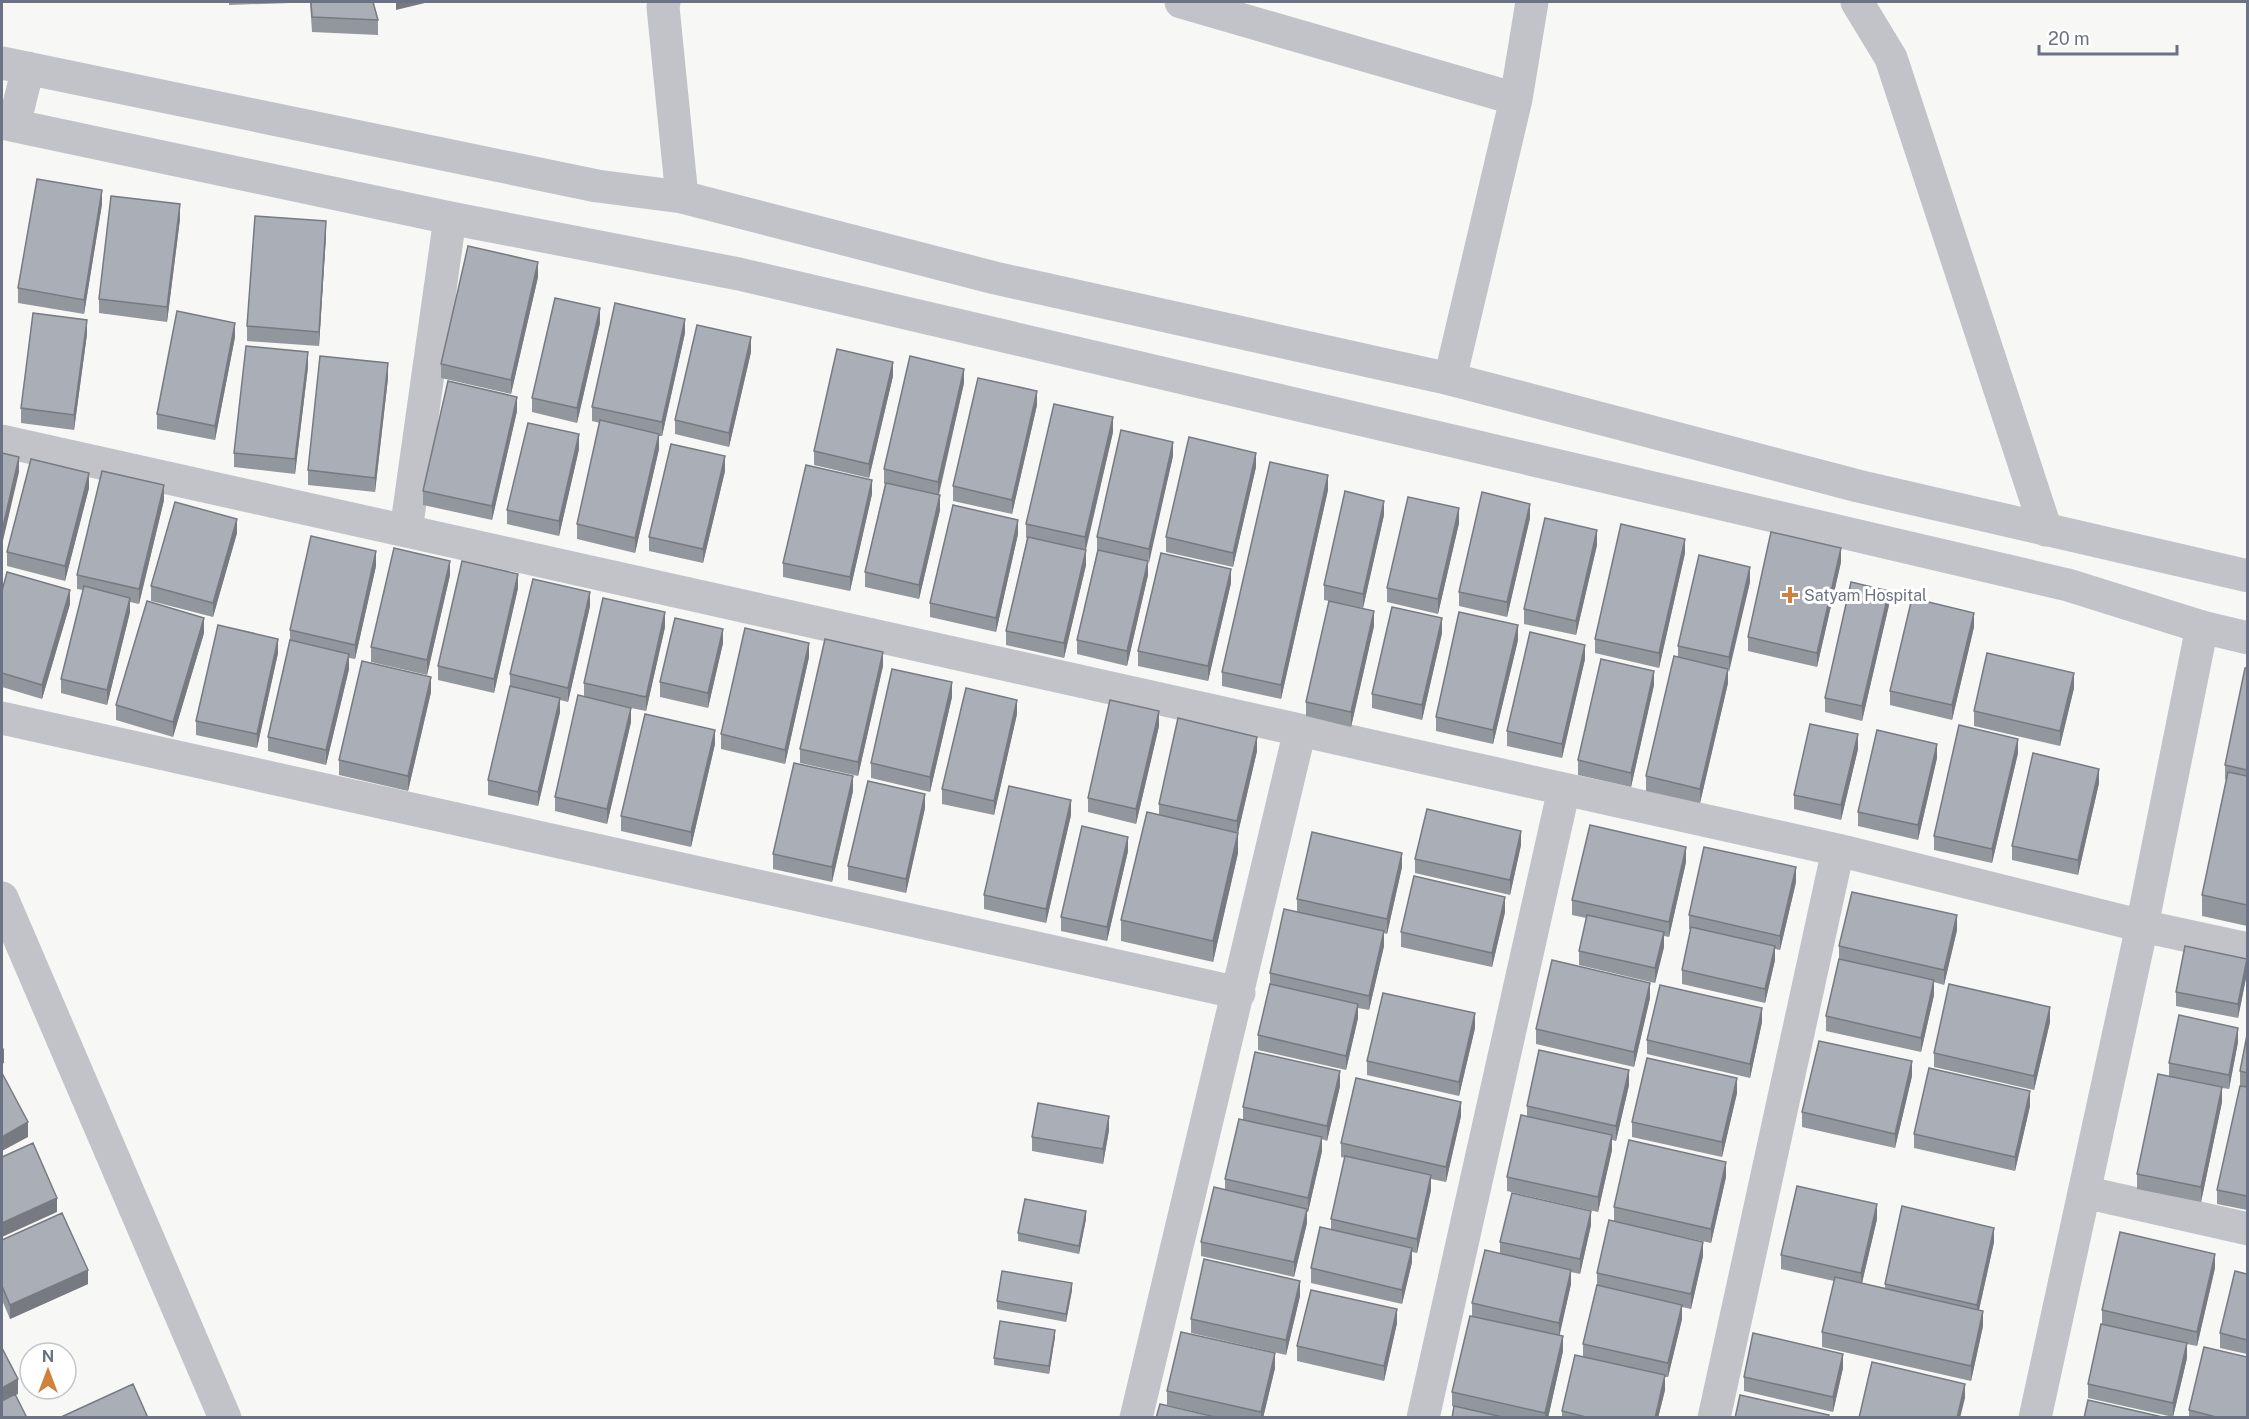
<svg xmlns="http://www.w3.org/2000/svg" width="2249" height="1419" viewBox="0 0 2249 1419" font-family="'Public Sans',sans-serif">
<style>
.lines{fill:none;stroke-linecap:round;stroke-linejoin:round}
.minor{stroke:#c1c3c8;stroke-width:33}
.tertiary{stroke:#c1c3c8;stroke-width:33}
.wall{fill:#92969d}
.shaded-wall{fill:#777a80}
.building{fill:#aaaeb7;stroke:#777a80;stroke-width:1.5}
.poi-dot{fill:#d1813c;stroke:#fff;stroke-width:2}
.labels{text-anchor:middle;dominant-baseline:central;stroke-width:6;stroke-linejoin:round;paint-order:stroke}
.poi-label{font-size:16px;fill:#6a7283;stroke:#fff;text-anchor:start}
</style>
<rect width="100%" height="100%" fill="#f7f8f5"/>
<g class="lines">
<!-- minor -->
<path class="minor" d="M664,2L663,7L682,197
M1181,2L1516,99
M1857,2L1891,58L2046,530
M1450,379L1516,99L1532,2
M2,441L1838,850L2142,926L2248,949
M406,531L450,218
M2,718L1239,993
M2,898L225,1418
M2084,1192L2248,1229
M1136,1418L1300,730
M1423,1418L1564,789
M1714,1418L1838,850
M2035,1418L2142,926L2202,627"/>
<!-- tertiary -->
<path class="tertiary" d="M2,63L597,186L682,197L995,278L1450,379L1858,486L2248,576
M2,123L450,218L739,274L2068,585L2202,627L2248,638
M14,125L28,68"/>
</g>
<!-- wall -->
<path class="wall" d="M229,2H290V3L229,5Z
M310,2H373L378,20V35L312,32Z
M102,204L84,314L18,303V288Z
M180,219L167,322L99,313V299Z
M326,236L319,346L247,341V326Z
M538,277L511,394L441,378V364Z
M600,323L577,423L532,412V398Z
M685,333L662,436H659V449L635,553L577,539V524L600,423L592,421V407Z
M87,334L74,430L21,423V408Z
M235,337L215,440L157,429V414Z
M751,352L729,447L675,434V420Z
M308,367L295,474L234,467V453Z
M893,376L869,478L814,465V451Z
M388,378L375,492L308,485V470Z
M964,383L939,495L940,510L919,599L865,587V572L885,484H884V469Z
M1037,405L1012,514L953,501V486Z
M517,411L492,520L423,505V491Z
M1113,432L1086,550V565L1064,658L1006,645V631L1027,538H1026V524Z
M579,449L559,536L507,524V510Z
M1173,456L1148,563V575L1127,666L1077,654V640L1097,552V537Z
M1256,467L1233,567L1166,552V537Z
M725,471L703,563L649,551V537Z
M89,488L65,581L7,566V552Z
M1328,490L1281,699L1222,686V672Z
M872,494L850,591L783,577V563Z
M164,500L139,604L130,602V612L107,705L61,693V679L83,590L77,589V575Z
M1384,515L1363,608L1324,600V585Z
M1530,518L1507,617L1459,606V592Z
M1459,523L1438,614L1387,602V588Z
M237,533L213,617L151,601V586Z
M1018,534L996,632L930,617V603Z
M1597,545L1576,635L1524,624V609Z
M1685,553L1659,668L1595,653V639Z
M1841,562L1817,667L1748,651V637Z
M376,566L355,659L349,658V669L326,765L268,751V737L290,640V630Z
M450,575L427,675L371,662V647Z
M1750,582L1728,672V683L1700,803L1646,791V776L1678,657V646Z
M1231,583L1208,681L1138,666V651Z
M518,588L494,693L438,680V666Z
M2,591L70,604L42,699L2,687Z
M1889,605L1862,721L1825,712V698Z
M590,606L568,702L560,700V712L538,806L488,795V780L510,686V674Z
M1374,626L1351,727L1306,716V702Z
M665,627L646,711L631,708V722L607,824L555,811V797L584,697V683Z
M1974,627L1952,720L1890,705V691Z
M204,633L173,737L116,720V705Z
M1442,633L1422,720L1372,708V694Z
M1518,640L1493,744L1436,731V717Z
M723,643L708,708L660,697V682Z
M278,653L257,748L196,735V721Z
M809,657L785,764L721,749V734Z
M1585,659L1562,758L1507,746V731Z
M883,666L858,776L800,763V749Z
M2247,668V926L2202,916V895L2226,780L2225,779V765Z
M1654,685L1631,787L1578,775V760Z
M2074,688L2060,746L1974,726V711Z
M431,692L408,791L339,775V760Z
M952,697L930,792L871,778V763Z
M1017,714L994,815L942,804V789Z
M1159,726L1136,824L1088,812V798Z
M715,744L691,847L621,831V816Z
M1858,749L1841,820L1794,809V795Z
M1257,751L1238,833V853L1213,962L1121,941V920L1159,815V804Z
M2018,753L1992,863L1934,850V836Z
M1937,758L1918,840L1858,826V812Z
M2099,783L2078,875L2012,860V846Z
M853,791L832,882L773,869V854Z
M925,808L906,893L848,880V866Z
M1071,815L1046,923L984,909V895Z
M1521,845L1510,895L1415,873V859Z
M1128,851L1107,941L1061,931V917Z
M1686,862L1669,937L1664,936V947L1655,983L1579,965V951L1586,918L1572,915V900Z
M1402,867L1387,934L1384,933V946L1369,1010L1358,1008V1018L1346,1070L1258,1050V1035L1270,984V973L1297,912V899Z
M1796,882L1780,950L1775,949V960L1765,1003L1682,984V970L1691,930L1689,929V915Z
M1505,912L1492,967L1401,947V932Z
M1957,930L1944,985L1934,982V995L1921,1052L1826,1031V1016L1839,959V946Z
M2247,973L2238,1018L2176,1006V992Z
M1650,998L1634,1067L1536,1044V1029Z
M1762,1022L1750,1078L1647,1054V1040Z
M2050,1022L2034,1090L1934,1067V1053Z
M1475,1028L1459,1096L1367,1075V1061Z
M2247,1035V1087L2240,1086V1071Z
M2238,1042L2229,1089L2222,1088V1102L2201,1202L2137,1189V1174L2169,1077V1063Z
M1912,1076L1895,1148L1802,1127V1112Z
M1629,1085L1616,1141L1612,1140V1150L1598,1212L1507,1191V1177L1527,1116V1106Z
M1340,1086L1327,1141L1322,1139V1151L1308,1212H1307V1223L1294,1277L1201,1256V1242L1225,1190V1179L1243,1120V1107Z
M2247,1087V1210L2217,1204V1190Z
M1737,1093L1722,1157L1632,1137V1122Z
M2030,1106L2015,1171L1914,1148V1134Z
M1461,1116L1446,1182L1431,1179V1190L1417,1253L1412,1252V1262L1402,1304L1311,1283V1268L1331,1229V1219L1345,1158L1341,1157V1143Z
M1109,1130L1103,1164L1032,1151V1137Z
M1726,1177L1711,1243L1656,1231L1703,1256L1691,1309L1682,1307V1319L1668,1377H1665V1390L1658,1418H1562V1411L1583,1356V1344L1597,1285V1273L1614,1221V1207Z
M1086,1219L1079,1254L1018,1241V1233Z
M1877,1219L1862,1283L1885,1288V1284L1994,1242L1979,1310L1983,1326L1971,1381L1822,1347V1332L1834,1281L1781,1269V1255Z
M1591,1225L1580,1274L1571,1272V1284L1559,1335L1563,1351L1548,1418H1452L1454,1407L1452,1406V1392L1472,1316V1303L1500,1254V1242Z
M2,1240L88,1284L10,1319L2,1300Z
M2215,1268L2197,1346L2187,1344V1358L2173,1417L2088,1398V1384L2102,1324V1310Z
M2247,1274V1354L2220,1348V1333Z
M1072,1290L1066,1322L997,1309V1301Z
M1300,1296L1286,1355L1191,1333V1319Z
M1397,1323L1384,1381L1297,1361V1346Z
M1055,1337L1049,1374L994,1365V1358Z
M1275,1368L1263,1418H1222L1167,1405V1391Z
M1843,1368L1833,1412L1744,1391V1377Z
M2189,1410L2247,1418H2189Z"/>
<!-- shaded-wall -->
<path class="shaded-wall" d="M396,2H429L396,10Z
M102,190V204L84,314V300Z
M180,204V219L167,322V307Z
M326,221V236L319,346V332Z
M538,262V277L511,394V380Z
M600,308V323L577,423V408Z
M685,319V333L662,436V422Z
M87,320V334L74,430V415Z
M235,323V337L215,440V426Z
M751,337V352L729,447V433Z
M308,352V367L295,474V459Z
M893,362V376L869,478V464Z
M388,363V378L375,492V478Z
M964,369V383L938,496V482Z
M1037,391V405L1012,514V500Z
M517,397V411L492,520V506Z
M1113,417V432L1085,552V537Z
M579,434V449L559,536V521Z
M659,434V449L635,553V538Z
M1173,442V456L1149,563V549Z
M1256,453V467L1233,567V553Z
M725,456V471L703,563V549Z
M19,457V472L2,545V531Z
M89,473V488L65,581V566Z
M1328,475V490L1281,699V685Z
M872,480V494L850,591V577Z
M164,485V500L139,604V589Z
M940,495V510L919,599V585Z
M1384,501V515L1363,608V594Z
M1530,504V518L1507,617V602Z
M1459,508V523L1438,614V599Z
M237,519V533L213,617V603Z
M1018,520V534L996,632V618Z
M1597,530V545L1576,635V621Z
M1685,539V553L1659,668V653Z
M1841,548V562L1817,667V653Z
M1086,550V565L1064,658V643Z
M376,551V566L355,659V645Z
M450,561V575L427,675V660Z
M1148,561V575L1127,666V651Z
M1750,567V582L1729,672V657Z
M1231,569V583L1208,681V666Z
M518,574V588L494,693V679Z
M70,590V604L42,699V685Z
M1889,591V605L1862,721V706Z
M590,592V606L568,702V688Z
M130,598V612L107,705V690Z
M1374,611V626L1351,727V712Z
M665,612V627L646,711V697Z
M1974,613V627L1952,720V705Z
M204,618V633L173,737V722Z
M1442,618V633L1422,720V705Z
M1518,625V640L1493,744V730Z
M723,629V643L708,708V693Z
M278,639V653L257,748V734Z
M809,643V657L785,764V750Z
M1585,645V659L1562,758V744Z
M883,652V666L858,776V762Z
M349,654V669L326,765V750Z
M1728,669V683L1700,803V789Z
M1654,671V685L1631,787V773Z
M2074,673V688L2060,746V731Z
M431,677V692L408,791V776Z
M952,682V697L930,792V777Z
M560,698V712L538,806V792Z
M1017,700V714L994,815V801Z
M631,708V722L607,824V809Z
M1159,711V726L1136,824V809Z
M715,730V744L691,847V832Z
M1858,734V749L1841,820V805Z
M1257,737V751L1238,833V853L1213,962V941L1237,836V821Z
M2018,739V753L1992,863V849Z
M1937,744V758L1918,840V825Z
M2099,769V783L2078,875V860Z
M853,776V791L832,882V867Z
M925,794V808L906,893V879Z
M1071,800V815L1046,923V909Z
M1521,831V845L1510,895V880Z
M1128,837V851L1107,941V927Z
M1686,847V862L1669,937V922Z
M1402,853V867L1387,934V919Z
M1796,867V882L1780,950V936Z
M1505,897V912L1492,967V953Z
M1957,915V930L1944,985V970Z
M1384,931V946L1369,1010V996Z
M1664,932V947L1655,983V968Z
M1775,946V960L1765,1003V989Z
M2247,959V973L2238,1018V1004Z
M1934,980V995L1921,1052V1038Z
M1650,983V998L1634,1067V1052Z
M1358,1004V1018L1346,1070V1056Z
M2050,1007V1022L2034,1090V1076Z
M1762,1008V1022L1750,1078V1064Z
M1475,1013V1028L1459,1096V1082Z
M2238,1028V1042L2229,1089V1075Z
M4,1048V1063L2,1064V1050Z
M1912,1061V1076L1895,1148V1134Z
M1629,1070V1085L1616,1141V1126Z
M1340,1071V1086L1327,1141V1126Z
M1737,1078V1093L1722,1157V1142Z
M2222,1087V1102L2201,1202V1187Z
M2030,1091V1106L2015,1171V1157Z
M1461,1102V1116L1446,1182V1167Z
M1109,1116V1130L1103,1164V1149Z
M28,1122V1137L2,1151V1137Z
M1612,1135V1150L1598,1212V1197Z
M1322,1137V1151L1308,1212V1198Z
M1726,1162V1177L1711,1243V1229Z
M1431,1175V1190L1417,1253V1239Z
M57,1198V1212L2,1237V1223Z
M1877,1204V1219L1861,1287V1273Z
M1307,1209V1223L1294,1277V1262Z
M1086,1211V1219L1079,1254V1246Z
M1591,1211V1225L1580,1274V1259Z
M1994,1228V1242L1977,1319V1305Z
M1703,1242V1256L1691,1309V1294Z
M1412,1248V1262L1402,1304V1290Z
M2215,1254V1268L2197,1346V1332Z
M88,1270V1284L10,1319V1305Z
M1571,1270V1284L1559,1338V1323Z
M1300,1281V1296L1286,1355V1340Z
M1072,1283V1290L1066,1322V1314Z
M1682,1305V1319L1668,1377V1363Z
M1397,1309V1323L1384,1381V1366Z
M1983,1311V1326L1971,1381V1366Z
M1055,1330V1337L1049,1374V1366Z
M1563,1336V1351L1548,1418H1545V1413Z
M2187,1343V1358L2173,1417V1403Z
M1275,1353V1368L1263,1418H1261V1412Z
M1843,1354V1368L1833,1412V1397Z
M1665,1375V1390L1658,1418H1655Z
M18,1379V1394L2,1402V1388Z
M1965,1384V1398L1960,1418H1957Z"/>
<!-- building -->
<path class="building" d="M311,2H373L378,20L312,17Z
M37,179L102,190L84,300L18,288Z
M111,196L180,204L167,307L99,299Z
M255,216L326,221L319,332L247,326Z
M468,246L538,262L511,380L441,364Z
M555,298L600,308L577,408L532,398Z
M615,303L685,319L662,422L592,407Z
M177,311L235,323L215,426L157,414Z
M33,313L87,320L74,415L21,408Z
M697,325L751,337L729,433L675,420Z
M246,346L308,352L295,459L234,453Z
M837,349L893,362L869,464L814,451Z
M320,356L388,363L375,478L308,470Z
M910,356L964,369L938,482L884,469Z
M978,378L1037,391L1012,500L953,486Z
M448,381L517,397L492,506L423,491Z
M1054,404L1113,417L1085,537L1026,524Z
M600,420L659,434L635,538L577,524Z
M528,423L579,434L559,521L507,510Z
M1121,430L1173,442L1149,549L1097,537Z
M1189,437L1256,453L1233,553L1166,537Z
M671,444L725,456L703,549L649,537Z
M2,453L19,457L2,531Z
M31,459L89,473L65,566L7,552Z
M1270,462L1328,475L1281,685L1222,672Z
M806,465L872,480L850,577L783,563Z
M102,471L164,485L139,589L77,575Z
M886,483L940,495L919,585L865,572Z
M1345,491L1384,501L1363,594L1324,585Z
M1482,492L1530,504L1507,602L1459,592Z
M1408,497L1459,508L1438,599L1387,588Z
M175,502L237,519L213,603L151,586Z
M953,505L1018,520L996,618L930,603Z
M1545,518L1597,530L1576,621L1524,609Z
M1621,524L1685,539L1659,653L1595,639Z
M1771,532L1841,548L1817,653L1748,637Z
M311,536L376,551L355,645L290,630Z
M1028,537L1086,550L1064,643L1006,631Z
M394,548L450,561L427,660L371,647Z
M1098,550L1148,561L1127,651L1077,640Z
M1161,553L1231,569L1208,666L1138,651Z
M1699,555L1750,567L1729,657L1678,646Z
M462,561L518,574L494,679L438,666Z
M7,572L70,590L42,685L2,673V591Z
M533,579L590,592L568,688L510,674Z
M1851,582L1889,591L1862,706L1825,698Z
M84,586L130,598L107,690L61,679Z
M603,598L665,612L646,697L584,683Z
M1912,598L1974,613L1952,705L1890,691Z
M147,601L204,618L173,722L116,705Z
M1329,601L1374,611L1351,712L1306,702Z
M1392,607L1442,618L1422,705L1372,694Z
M1459,612L1518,625L1493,730L1436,717Z
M675,618L723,629L708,693L660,682Z
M218,625L278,639L257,734L196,721Z
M745,628L809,643L785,750L721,734Z
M1530,632L1585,645L1562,744L1507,731Z
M825,639L883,652L858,762L800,749Z
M290,640L349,654L326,750L268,737Z
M1987,653L2074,673L2060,731L1974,711Z
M1674,656L1728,669L1700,789L1646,776Z
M1601,659L1654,671L1631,773L1578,760Z
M362,661L431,677L408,776L339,760Z
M2245,668H2247V770L2225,765Z
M892,669L952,682L930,777L871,763Z
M510,686L560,698L538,792L488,780Z
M966,688L1017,700L994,801L942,789Z
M578,695L631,708L607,809L555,797Z
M1110,700L1159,711L1136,809L1088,798Z
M645,714L715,730L691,832L621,816Z
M1178,718L1257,737L1237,821L1159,804Z
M1810,724L1858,734L1841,805L1794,795Z
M1959,725L2018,739L1992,849L1934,836Z
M1877,730L1937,744L1918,825L1858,812Z
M2033,753L2099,769L2078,860L2012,846Z
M794,763L853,776L832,867L773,854Z
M2228,772L2247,776V905L2202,895Z
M868,781L925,794L906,879L848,866Z
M1009,786L1071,800L1046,909L984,895Z
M1427,809L1521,831L1510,880L1415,859Z
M1147,812L1238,833L1213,941L1121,920Z
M1590,825L1686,847L1669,922L1572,900Z
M1082,826L1128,837L1107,927L1061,917Z
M1312,832L1402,853L1387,919L1297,899Z
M1704,847L1796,867L1780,936L1689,915Z
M1414,876L1505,897L1492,953L1401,932Z
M1852,892L1957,915L1944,970L1839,946Z
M1284,909L1384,931L1369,996L1270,973Z
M1587,915L1664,932L1655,968L1579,951Z
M1691,927L1775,946L1765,989L1682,970Z
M2185,946L2247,959L2238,1004L2176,992Z
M1839,959L1934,980L1921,1038L1826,1016Z
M1552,960L1650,983L1634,1052L1536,1029Z
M1270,984L1358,1004L1346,1056L1258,1035Z
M1949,984L2050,1007L2034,1076L1934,1053Z
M1660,985L1762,1008L1750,1064L1647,1040Z
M1383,993L1475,1013L1459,1082L1367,1061Z
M2179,1015L2238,1028L2229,1075L2169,1063Z
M2247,1035V1073L2240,1071Z
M1819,1041L1912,1061L1895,1134L1802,1112Z
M1539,1050L1629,1070L1616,1126L1527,1106Z
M1255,1052L1340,1071L1327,1126L1243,1107Z
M1647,1058L1737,1078L1722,1142L1632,1122Z
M1929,1068L2030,1091L2015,1157L1914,1134Z
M2,1073L28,1122L2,1137Z
M2158,1074L2222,1087L2201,1187L2137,1174Z
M1356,1078L1461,1102L1446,1167L1341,1143Z
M2240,1086L2247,1087V1196L2217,1190Z
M1038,1103L1109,1116L1103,1149L1032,1137Z
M1521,1115L1612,1135L1598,1197L1507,1177Z
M1239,1119L1322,1137L1308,1198L1225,1179Z
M1629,1140L1726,1162L1711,1229L1614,1207Z
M33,1143L57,1198L2,1223V1157Z
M1345,1156L1431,1175L1417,1239L1331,1219Z
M1797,1186L1877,1204L1861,1273L1781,1255Z
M1214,1187L1307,1209L1294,1262L1201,1242Z
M1512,1193L1591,1211L1580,1259L1500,1242Z
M1025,1199L1086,1211L1079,1246L1018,1233Z
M1902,1206L1994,1228L1977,1305L1885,1284Z
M62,1213L88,1270L10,1305L2,1286V1240Z
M1609,1220L1703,1242L1691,1294L1597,1273Z
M1320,1227L1412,1248L1402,1290L1311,1268Z
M2120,1232L2215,1254L2197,1332L2102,1310Z
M1485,1250L1571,1270L1559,1323L1472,1303Z
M1204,1259L1300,1281L1286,1340L1191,1319Z
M1002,1271L1072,1283L1066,1314L997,1301Z
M2235,1271L2247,1274V1340L2220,1333Z
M1835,1277L1983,1311L1971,1366L1822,1332Z
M1597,1285L1682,1305L1668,1363L1583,1344Z
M1311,1290L1397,1309L1384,1366L1297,1346Z
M1470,1316L1563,1336L1545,1413L1452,1392Z
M1000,1321L1055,1330L1049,1366L994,1358Z
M2101,1324L2187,1343L2173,1403L2088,1384Z
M1181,1332L1275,1353L1261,1412L1167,1391Z
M1753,1333L1843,1354L1833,1397L1744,1377Z
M2204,1347L2247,1357V1418H2220L2189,1410Z
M2,1348L18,1379L2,1388Z
M1575,1355L1665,1375L1655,1418H1590L1562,1411Z
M1872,1362L1965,1384L1957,1418H1859Z
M133,1384L148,1418H59Z
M15,1394L27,1418H2V1401Z
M1740,1395L1829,1415L1828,1418H1735Z
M2088,1400L2167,1418H2084Z
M1160,1404L1220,1418H1156Z
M1454,1406L1507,1418H1452Z"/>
<!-- markers -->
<path class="poi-dot" d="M1787 586h6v6h6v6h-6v6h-6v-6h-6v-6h6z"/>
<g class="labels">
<!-- poi labels -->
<g class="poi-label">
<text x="1804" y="595">Satyam Hospital</text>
</g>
</g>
<!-- border -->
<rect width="2249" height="1419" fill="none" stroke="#6a7283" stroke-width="6"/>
<!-- north arrow -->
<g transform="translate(48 1371)"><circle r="28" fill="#ffffff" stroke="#c3c7cd" stroke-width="1.5"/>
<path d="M0-4.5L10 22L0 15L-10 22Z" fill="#d1813c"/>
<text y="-9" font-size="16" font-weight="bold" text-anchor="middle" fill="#6a7283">N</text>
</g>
<!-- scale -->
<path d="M2039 45v9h138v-9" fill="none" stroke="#6a7283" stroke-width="3"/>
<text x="2048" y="45" font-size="18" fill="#6a7283" stroke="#ffffff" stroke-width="4.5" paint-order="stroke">20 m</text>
</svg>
